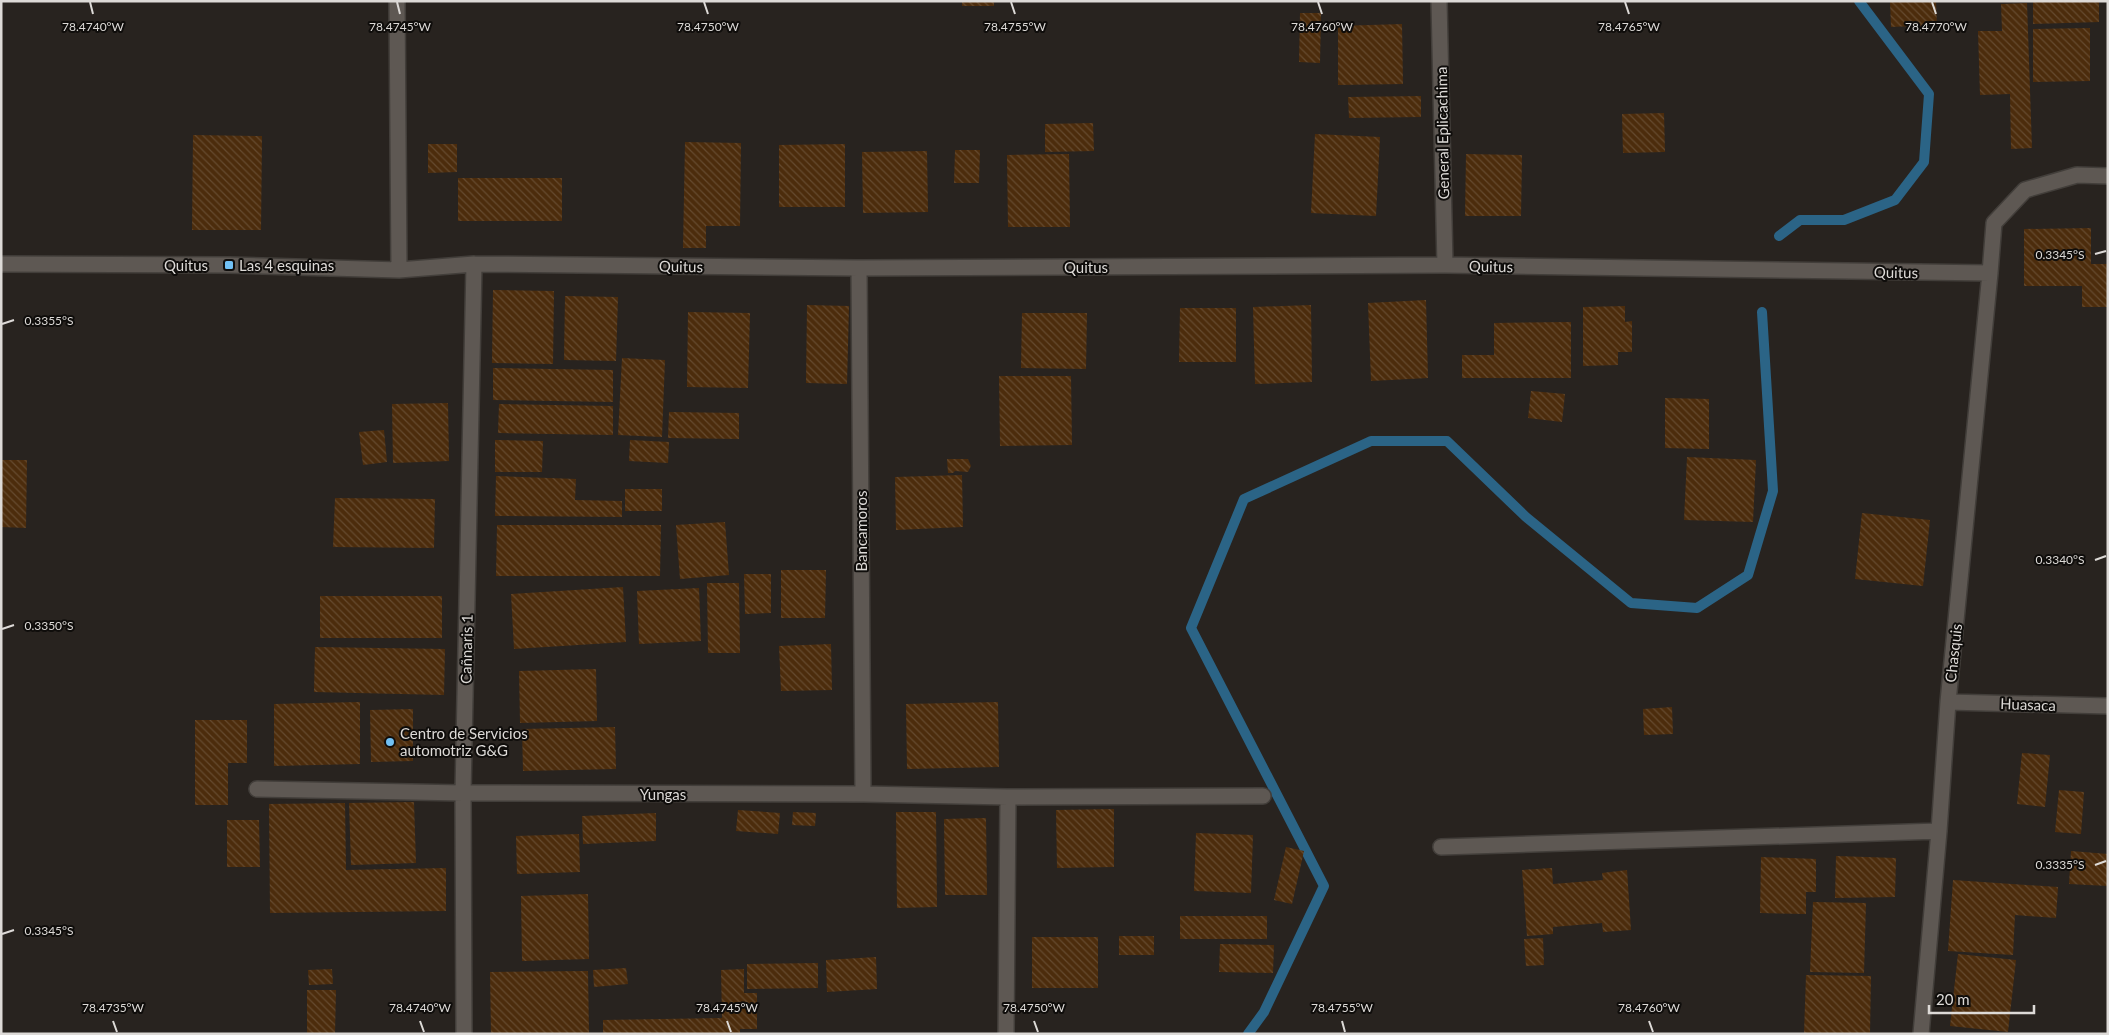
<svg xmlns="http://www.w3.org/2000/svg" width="2109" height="1035" viewBox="0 0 2109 1035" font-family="Lato,sans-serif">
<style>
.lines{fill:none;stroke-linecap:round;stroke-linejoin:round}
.stream{stroke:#2b6486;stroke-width:10}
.building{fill:url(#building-back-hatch)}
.minor-casing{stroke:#423e3a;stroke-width:18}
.minor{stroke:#5e5853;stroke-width:15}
.ticks{fill:none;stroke:#dddad7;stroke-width:2}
.poi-dot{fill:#71c1f5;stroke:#0f0d0b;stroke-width:2}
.labels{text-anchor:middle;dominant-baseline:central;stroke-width:4;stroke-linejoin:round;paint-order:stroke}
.street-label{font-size:15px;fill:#dddad7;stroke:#0f0d0b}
.poi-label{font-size:15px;fill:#dddad7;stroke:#0f0d0b;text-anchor:start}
.ticks-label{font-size:12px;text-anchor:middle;fill:#dddad7;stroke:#0f0d0b;stroke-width:4;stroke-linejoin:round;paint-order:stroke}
</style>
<defs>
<pattern id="building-back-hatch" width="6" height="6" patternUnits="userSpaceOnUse" patternTransform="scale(1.25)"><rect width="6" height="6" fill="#4c2c0c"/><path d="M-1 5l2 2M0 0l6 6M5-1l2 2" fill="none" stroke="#654a2f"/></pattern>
</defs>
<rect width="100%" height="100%" fill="#28231f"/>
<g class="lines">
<!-- stream -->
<path class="stream" d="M1779,236L1800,220H1844L1895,200L1924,162L1929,94L1859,1
M1248,1034L1264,1012L1324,886L1191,628L1244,499L1371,441H1447L1526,517L1631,603L1697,608L1748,575L1773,491L1762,312"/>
</g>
<!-- building -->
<path class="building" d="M962,1H994V6H962Z
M1890,1H1936L1937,25L1891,27Z
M2033,1H2099V22L2033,24Z
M2027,3L2032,148L2011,149L2010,94L1980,95L1978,31H2002L2001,4Z
M1300,13H1321L1320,63L1299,62Z
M1402,24L1403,84L1338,85V26Z
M2090,28V81L2033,82V29Z
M1421,96V117L1349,118L1348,97Z
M1664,113L1665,152L1623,153L1622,114Z
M1093,123L1094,151L1045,152V124Z
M1315,134L1380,137L1376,216L1311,213Z
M193,135L262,136L261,230H192Z
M685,142L741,143L740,226H706V248H683Z
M428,144H457V172L428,173Z
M845,144V207H779V145Z
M955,150H980L979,183H954Z
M927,151L928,212L863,213L862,152Z
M1069,154L1070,227H1008L1007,155Z
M1466,154L1522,155L1521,216H1465Z
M458,178H562V221H458Z
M2091,228V264H2108V307H2082V286H2024V229Z
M493,290L554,291L553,364L492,363Z
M565,296L618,297L616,361L564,360Z
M1426,300L1428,378L1371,381L1368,303Z
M807,305L849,306L847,384L806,383Z
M1311,305L1312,382L1255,384L1253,307Z
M1625,306V322L1632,321V352H1618V365L1583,366V307Z
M1180,308H1236V362H1179Z
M688,312L750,313L748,388L687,387Z
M1022,313H1087L1086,369L1021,368Z
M1571,322V378H1462V355H1494V323Z
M622,358L665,360L662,437L618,435Z
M493,368L613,370V402L493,400Z
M999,376H1071L1072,445L1000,446Z
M1531,391L1565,394L1562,422L1528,418Z
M1665,398L1709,399V449L1665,448Z
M448,403L449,461L393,463L392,404Z
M499,404L613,406V435L498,433Z
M669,412L739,413V439L668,438Z
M384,430L387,462L363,465L359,432Z
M495,440L543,441L542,472H495Z
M630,440L669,442L668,463L629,461Z
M1687,457L1756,460L1753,522L1684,520Z
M947,459H968L971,466L968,472L955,471L953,473H948Z
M1,460H27L26,528L1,527Z
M962,475L963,527L896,530L895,477Z
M496,476L576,479L575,500L622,501V517L495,516Z
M625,489H662V511H625Z
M335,498L435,499L434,548L333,547Z
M1862,513L1930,520L1923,586L1855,579Z
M725,522L729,575L680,579L676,525Z
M497,525H661L660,576H496Z
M781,570H826L825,618H781Z
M744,574H771V613L745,614Z
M707,583H739L740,653H708Z
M623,587L626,642L514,649L511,594Z
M699,588L701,641L639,644L637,591Z
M320,596H442V638H320Z
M831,644L832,690L781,691L779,646Z
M315,647L445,649L444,695L314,692Z
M596,669L597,721L520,723L519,671Z
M360,702V764L274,766V704Z
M998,702L999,767L907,769L906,704Z
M1672,707L1673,734L1644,735L1643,709Z
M413,709V761L371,762L370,710Z
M195,720H247V763H228V805H195Z
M615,727L616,769L523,771L522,729Z
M2022,753L2050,755L2045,807L2017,804Z
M2059,790L2084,792L2081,834L2055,832Z
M414,802L416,863L351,865L349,803Z
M345,803L346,870L446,868V911L270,913L269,804Z
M1114,809V867L1057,868L1056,810Z
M738,810L780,813L778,834L736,831Z
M793,812L816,813L815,826L792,825Z
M896,812H936L937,907L897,908Z
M656,813V841L583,844L582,816Z
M986,818L987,895H945L944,819Z
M227,820H259L260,867H227Z
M1196,833L1253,835L1251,893L1194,891Z
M579,834L580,872L517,874L516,836Z
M1286,847L1304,851L1292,904L1274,900Z
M2071,851L2108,854V886L2069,884Z
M1836,856L1896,858L1895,897L1835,898Z
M1761,857L1816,859V892H1806V914L1760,913Z
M1552,868L1553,884L1603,880L1602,873L1627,870L1631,930L1603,932L1602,923L1553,927V934L1527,936L1522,870Z
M1953,880L2058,887L2056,918L2015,915L2013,955L1948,951Z
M588,894L589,959L522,961L521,896Z
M1813,902L1866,903L1864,973L1810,972Z
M1180,916H1267V939H1180Z
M1119,936H1154V955H1119Z
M1032,937H1098V988H1032Z
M1543,938L1544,965L1526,966L1524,939Z
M1220,944L1274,945L1273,973L1219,972Z
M1958,954L2016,960L2008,1032L1950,1026Z
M876,957L877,989L827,992L826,960Z
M818,963V988L747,989V964Z
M626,968L628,984L594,987L593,970Z
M332,969L333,984L309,985L308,970Z
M744,969V993H757V1029H740V1034H603V1020L722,1018L721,970Z
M588,971L589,1034H491L490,972Z
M1806,975L1871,976L1870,1034L1804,1033Z
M307,990H336L335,1034H307Z"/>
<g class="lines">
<!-- minor casing -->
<g class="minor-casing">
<path id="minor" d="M397,1L399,270
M1439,1L1445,265
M1,264L229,265L399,270L474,264L859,268L1445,265L1990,273L1994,223L2025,190L2077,175L2108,176
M859,268L863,794
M1948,702L2108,706
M257,789L463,793L863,794L1008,797L1263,796
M1441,847L1939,831
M464,1034L463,793L474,264
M1006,1034L1008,797
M1921,1034L1939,831L1948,702L1990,273"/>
</g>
<!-- minor -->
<use href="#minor" class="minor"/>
</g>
<!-- ticks -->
<path class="ticks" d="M90,2L93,14M397,2L400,14M704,2L708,14M1011,2L1015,14M1318,2L1322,14M1625,2L1629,14M1932,2L1936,14M2095,254L2106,251M2,324L14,320M2095,560L2106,556M2,629L14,625M2095,865L2106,861M2,934L14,930M113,1021L117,1032M420,1021L424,1032M727,1021L731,1032M1034,1021L1038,1032M1342,1021L1345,1032M1649,1021L1653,1032"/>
<!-- markers -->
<g class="poi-dot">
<rect x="224" y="260" width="10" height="10" rx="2.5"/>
<circle cx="390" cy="742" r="5"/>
</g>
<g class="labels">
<!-- street labels -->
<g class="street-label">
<text transform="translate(1442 133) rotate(-91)">General Eplicachima</text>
<text x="186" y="265">Quitus</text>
<text transform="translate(681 266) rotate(1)">Quitus</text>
<text transform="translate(1491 266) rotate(1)">Quitus</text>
<text x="1086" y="267">Quitus</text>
<text transform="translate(1896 272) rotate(1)">Quitus</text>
<text transform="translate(861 531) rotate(-90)">Bancamoros</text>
<text transform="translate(466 649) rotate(-89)">Cañnaris 1</text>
<text transform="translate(1953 653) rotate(-84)">Chasquis</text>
<text transform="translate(2028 704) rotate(2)">Huasaca</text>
<text x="663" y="794">Yungas</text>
</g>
<!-- poi labels -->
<g class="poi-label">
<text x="239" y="265">Las 4 esquinas</text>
<text x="400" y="733">Centro de Servicios<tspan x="400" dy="17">automotriz G&amp;G</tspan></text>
</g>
</g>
<g class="ticks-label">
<text x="93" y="31">78.4740°W</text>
<text x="400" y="31">78.4745°W</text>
<text x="708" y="31">78.4750°W</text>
<text x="1015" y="31">78.4755°W</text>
<text x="1322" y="31">78.4760°W</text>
<text x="1629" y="31">78.4765°W</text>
<text x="1936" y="31">78.4770°W</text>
<text x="2060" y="259">0.3345°S</text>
<text x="49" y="325">0.3355°S</text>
<text x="2060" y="564">0.3340°S</text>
<text x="49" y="630">0.3350°S</text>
<text x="2060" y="869">0.3335°S</text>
<text x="49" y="935">0.3345°S</text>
<text x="113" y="1012">78.4735°W</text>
<text x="420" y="1012">78.4740°W</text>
<text x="727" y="1012">78.4745°W</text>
<text x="1034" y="1012">78.4750°W</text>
<text x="1342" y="1012">78.4755°W</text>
<text x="1649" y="1012">78.4760°W</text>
</g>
<!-- border -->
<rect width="2109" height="1035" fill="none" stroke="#dddad7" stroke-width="5"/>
<!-- scale -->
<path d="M1929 1005v8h105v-8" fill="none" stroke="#dddad7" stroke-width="2.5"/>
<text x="1936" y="1005" font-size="15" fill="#dddad7" stroke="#0f0d0b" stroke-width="4" paint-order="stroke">20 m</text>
</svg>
